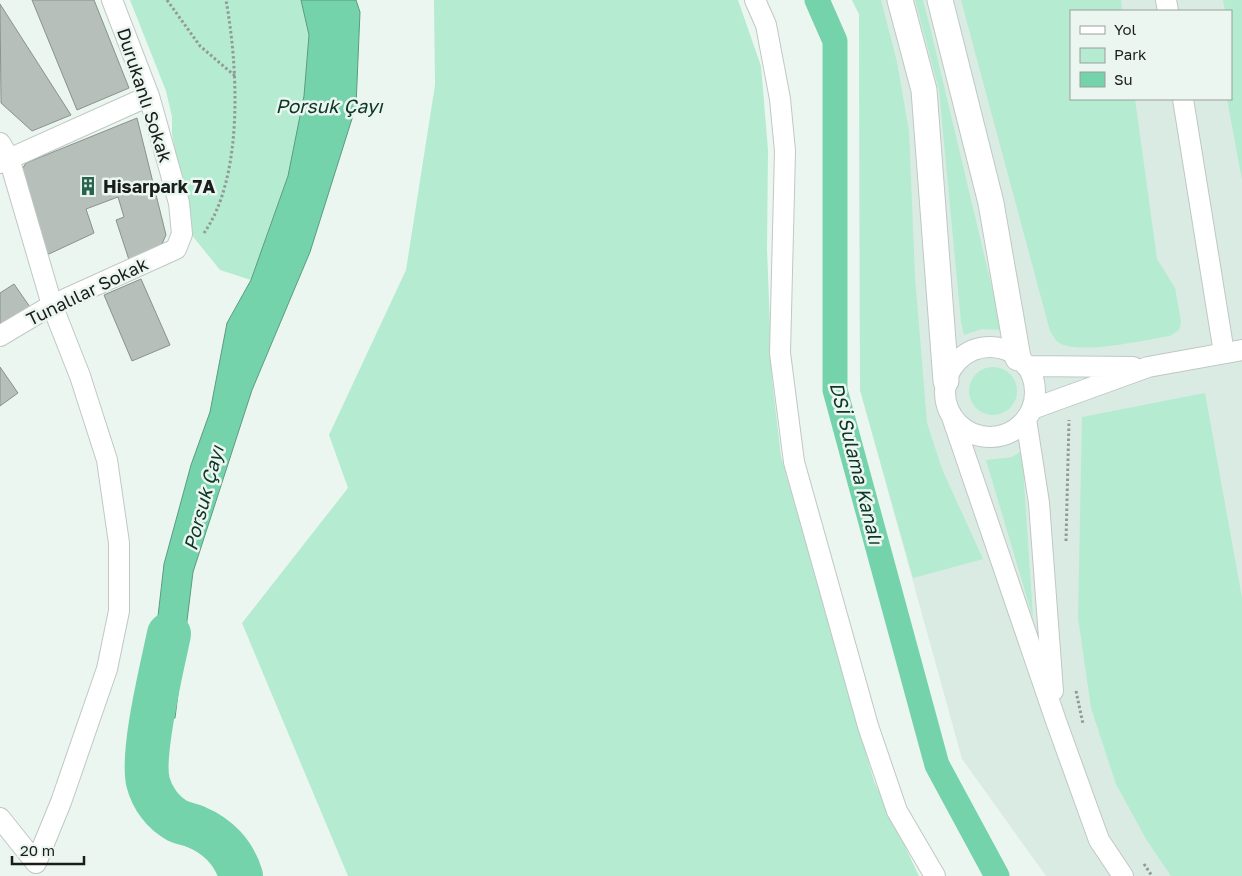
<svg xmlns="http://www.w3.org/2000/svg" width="1242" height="876" viewBox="0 0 1242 876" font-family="'Golos Text',sans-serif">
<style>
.built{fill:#daebe3;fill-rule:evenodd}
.green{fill:#b4ebd1}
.water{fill:#75d3ac;stroke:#599c80}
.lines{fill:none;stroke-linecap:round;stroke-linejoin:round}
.canal{stroke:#75d3ac;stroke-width:25}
.river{stroke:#75d3ac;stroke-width:44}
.building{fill:#b6bfba;stroke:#89928e}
.minor-casing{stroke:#bfc8c4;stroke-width:22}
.tertiary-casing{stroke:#bfc8c4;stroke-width:27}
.path{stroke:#929996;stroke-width:3;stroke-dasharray:2.5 2.5;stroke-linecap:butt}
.minor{stroke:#fff;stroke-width:20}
.tertiary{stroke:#fff;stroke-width:25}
.labels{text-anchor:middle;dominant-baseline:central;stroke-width:5;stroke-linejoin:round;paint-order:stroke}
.street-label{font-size:18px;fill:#191d1b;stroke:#ecf6f1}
.poi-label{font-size:18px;font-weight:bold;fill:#191d1b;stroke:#ecf6f1;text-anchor:start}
.water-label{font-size:19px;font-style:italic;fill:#0c3727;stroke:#ecf6f1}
</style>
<rect width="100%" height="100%" fill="#ecf6f1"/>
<!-- built -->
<path class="built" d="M852,0H1242V876H1046L962,759L860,390L859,14ZM1071,11H1231V99H1071Z"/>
<!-- green -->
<path class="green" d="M130,0H301L309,35L304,96L288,176L251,280L220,270L191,234L172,134V117L166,91Z
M434,0H738L761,66L768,150L767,249L772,379L781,456L874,781L919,876H348L242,623L348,488L329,435L406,270L435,85Z
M852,0H881L897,62L909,131L915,277L927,423L942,469L983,559L913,578L860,390L859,14Z
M915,0H923L929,23L1002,330L982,329L964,335L961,322L939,90Z
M961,0H1121L1122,11H1071V99H1135L1157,259L1175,288L1181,322L1179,330L1170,336C1143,340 1082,355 1059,343C1055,340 1053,335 1050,331Z
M1223,0H1242V180L1227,99H1231V11H1225Z
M969 391a24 24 0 1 1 48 0a24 24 0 1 1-48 0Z
M1205,393L1242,598V876H1171L1146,839L1116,784L1091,708L1078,618L1082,417Z
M1022,451L1033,618L986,460L1012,457Z"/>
<!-- water -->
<path class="water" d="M301,0H356L360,12L356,106L310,252L252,390L193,572L175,718L161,720L154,651L164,564L191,465L210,412L227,323L251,280L288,176L304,96L309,35Z"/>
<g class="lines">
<!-- canal -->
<path class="canal" d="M817,0L835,41V390L937,765L997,876"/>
<!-- river -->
<path class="river" d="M169,634C162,668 141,752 148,782C152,798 163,813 178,821C184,824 190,824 196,827C218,836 234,853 241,876"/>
</g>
<!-- building -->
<path class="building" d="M32,0H94L129,88L77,110Z
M0,4L71,115L32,131L1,103Z
M137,118L166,235L156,257L131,266L116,220L124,217L118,197L86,209L94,233L49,254L41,249L19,174L26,163Z
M141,279L170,345L132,361L104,295Z
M14,284L30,307L0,326V293Z
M0,367L18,393L0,406Z"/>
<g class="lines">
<!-- minor casing -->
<g class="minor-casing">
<path id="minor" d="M755,0L766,25L780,99L785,151L780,353L794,462L868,726L897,811L935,876
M1166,0L1168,11
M1183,99L1224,353
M0,143L9,158L52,305L80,376L107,460L119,543V611L107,669L61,802L36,863L0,818
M0,163L149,96
M0,336L52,305L176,249L182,234L179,203L149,96L112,0
M945 392a45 45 0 1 1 90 0a45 45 0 1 1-90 0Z
M1026,366L1133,367
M1032,409L1148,367L1242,350
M951,414L1056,721L1099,840L1123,876
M1026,419L1039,503L1053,691"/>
</g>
<!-- tertiary casing -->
<g class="tertiary-casing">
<path id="tertiary" d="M900,0L924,90L946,381
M940,0L991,203L1018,358"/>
</g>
<!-- path -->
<path class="path" d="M167,0L200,46L235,76
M204,233C244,176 238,67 226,0
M1066,541L1069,420
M1076,691L1083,724
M1144,864L1152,876"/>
<!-- minor -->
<use href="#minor" class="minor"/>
<!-- tertiary -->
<use href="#tertiary" class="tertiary"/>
</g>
<!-- icons -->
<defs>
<g id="building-bare" transform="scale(1.5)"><path d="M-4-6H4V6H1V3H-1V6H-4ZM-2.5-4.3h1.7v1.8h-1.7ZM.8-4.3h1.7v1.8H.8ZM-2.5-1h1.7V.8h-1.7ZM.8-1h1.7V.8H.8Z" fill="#29634c" stroke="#ecf6f1" stroke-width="2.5" paint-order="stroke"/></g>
</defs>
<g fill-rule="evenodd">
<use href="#building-bare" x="88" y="186"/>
</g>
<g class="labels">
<!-- street labels -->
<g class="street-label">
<text transform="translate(145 95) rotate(72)">Durukanlı Sokak</text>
<text transform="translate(87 291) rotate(-26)">Tunalılar Sokak</text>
</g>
<!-- poi labels -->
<g class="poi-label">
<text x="103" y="186">Hisarpark 7A</text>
</g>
<!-- water labels -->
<g class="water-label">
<text x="329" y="105">Porsuk Çayı</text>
<text transform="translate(857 463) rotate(76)">DSİ Sulama Kanalı</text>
<text transform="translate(203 498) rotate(-75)">Porsuk Çayı</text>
</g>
</g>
<!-- legend -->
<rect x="1070" y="10" width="162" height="90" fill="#ecf6f1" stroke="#989f9b"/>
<rect x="1080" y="26" width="25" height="8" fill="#ffffff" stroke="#989f9b"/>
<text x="1114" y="35" font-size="15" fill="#191d1b">Yol</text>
<rect x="1080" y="48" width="25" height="15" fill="#b4ebd1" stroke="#989f9b"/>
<text x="1114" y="60" font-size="15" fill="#191d1b">Park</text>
<rect x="1080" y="72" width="25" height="15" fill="#75d3ac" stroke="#989f9b"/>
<text x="1114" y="85" font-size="15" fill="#191d1b">Su</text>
<!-- scale -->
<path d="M12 856v8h72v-8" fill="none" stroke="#191d1b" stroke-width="2.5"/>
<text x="20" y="856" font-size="15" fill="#191d1b" stroke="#ecf6f1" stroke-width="4" paint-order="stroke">20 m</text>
</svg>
